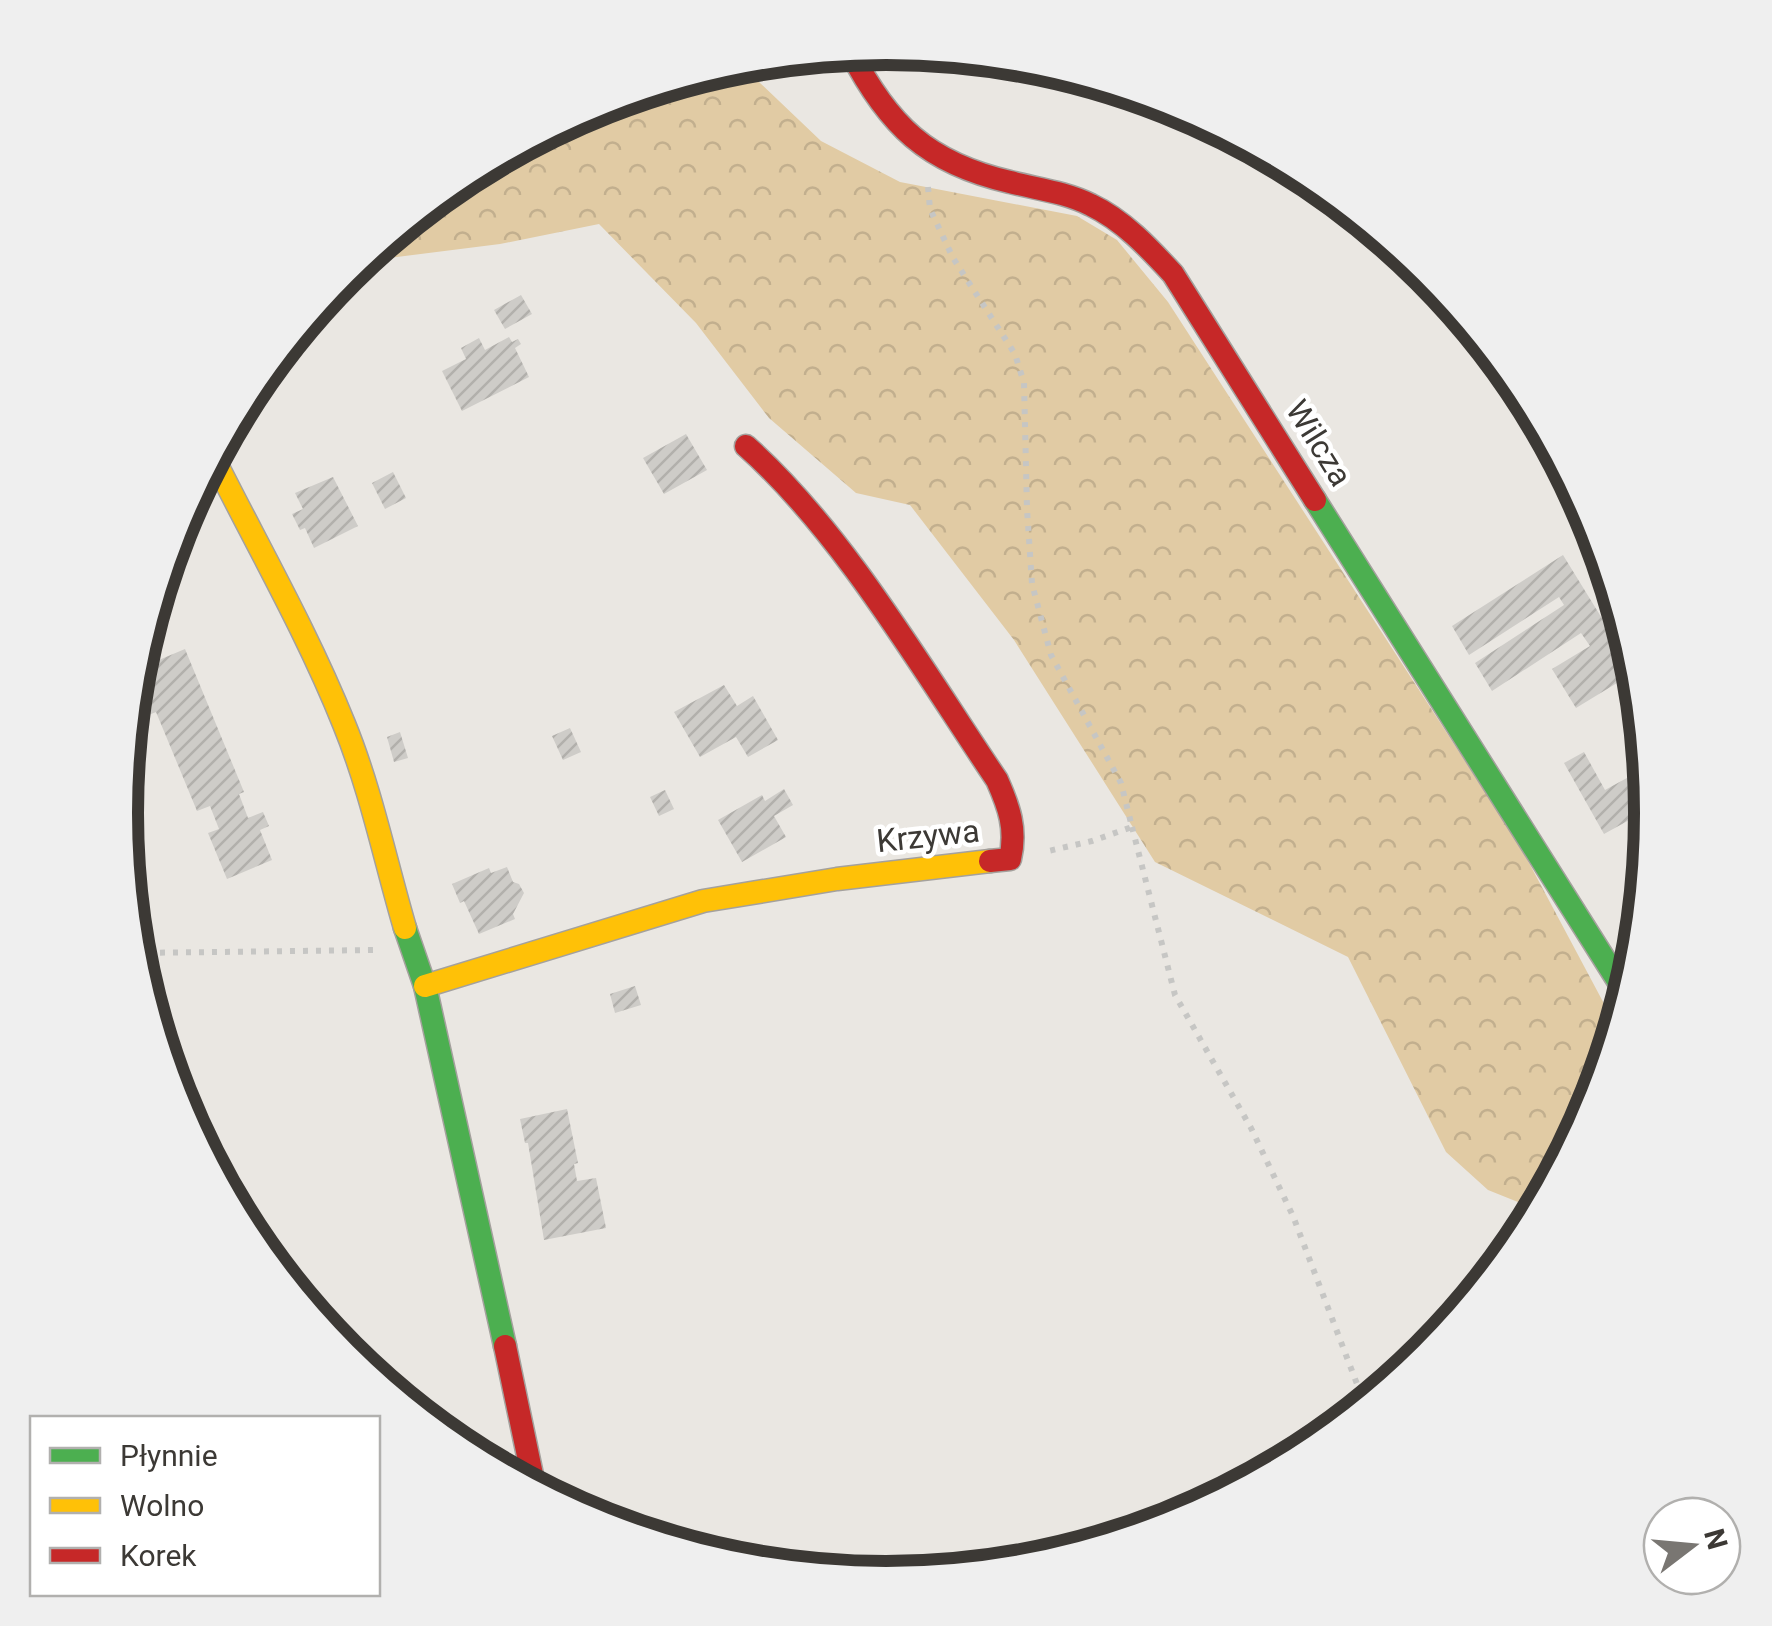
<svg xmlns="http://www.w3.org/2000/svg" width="1772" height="1626" viewBox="0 0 1772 1626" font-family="Roboto,sans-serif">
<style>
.forest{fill:url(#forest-crowns)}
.building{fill:url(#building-hatch)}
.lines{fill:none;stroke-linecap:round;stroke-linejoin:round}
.fast-casing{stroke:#a4a19d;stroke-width:25}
.slow-casing{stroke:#a4a19d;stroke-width:25}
.jam-casing{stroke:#a4a19d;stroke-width:25}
.path{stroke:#c6c6c4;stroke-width:6;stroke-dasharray:5 8;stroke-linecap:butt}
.fast{stroke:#4caf50;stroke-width:22}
.slow{stroke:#ffc107;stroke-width:22}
.jam{stroke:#c62828;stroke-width:22}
.labels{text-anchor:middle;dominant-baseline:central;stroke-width:9;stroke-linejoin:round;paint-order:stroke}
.street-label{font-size:32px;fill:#3c3935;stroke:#fff}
.rim{fill:none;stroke:#3c3935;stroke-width:12}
</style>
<defs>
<pattern id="forest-crowns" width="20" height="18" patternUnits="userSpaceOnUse" patternTransform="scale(2.5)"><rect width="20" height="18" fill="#e1cba4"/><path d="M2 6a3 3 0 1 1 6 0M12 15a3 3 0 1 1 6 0" fill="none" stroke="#c2af8e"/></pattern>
<pattern id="building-hatch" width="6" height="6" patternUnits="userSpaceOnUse" patternTransform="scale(2.5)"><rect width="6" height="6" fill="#ceccc8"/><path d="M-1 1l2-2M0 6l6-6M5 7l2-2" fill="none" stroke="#b2b0ac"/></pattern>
</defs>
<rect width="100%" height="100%" fill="#eae7e2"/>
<!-- forest -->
<path class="forest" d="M738,62L821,141L900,182L1077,216L1117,240L1168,302L1520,846L1617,1028L1593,1106L1538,1210L1488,1190L1446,1152L1348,957L1155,862L1014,640L910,505L856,493L769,418L696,323L599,224L500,244L381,259L371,250L461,176L594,106Z"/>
<!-- building -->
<path class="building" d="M521,295L532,314L505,329L494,310Z
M509,337L512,342L518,339L521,344L515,348L529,377L462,411L442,371L466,359L461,348L479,338L485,350Z
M686,434L707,470L664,494L643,458Z
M393,472L406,498L385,509L372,483Z
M333,477L358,526L314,548L305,528L300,530L292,514L303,509L295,493Z
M1563,555L1635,672L1576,708L1552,669L1590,646L1581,633L1492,691L1475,663L1564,605L1559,597L1469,655L1452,626Z
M185,649L244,792L239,794L248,818L263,812L269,826L260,830L272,860L227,879L208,833L219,829L210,806L197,811L156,712L129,723L135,670Z
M724,685L737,706L753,696L778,740L748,757L736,737L700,757L674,712Z
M570,728L581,752L563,760L552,736Z
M400,732L408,758L394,762L387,737Z
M1584,752L1605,790L1647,767L1651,808L1604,834L1564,763Z
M784,789L793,805L774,816L786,837L742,862L718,820L762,795L765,801Z
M665,790L674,809L659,816L650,797Z
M507,867L513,882L519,884L524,893L513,914L515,919L479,934L464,901L460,903L452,884L489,868L491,873Z
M635,986L641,1005L615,1013L610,994Z
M567,1109L578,1163L574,1164L577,1181L596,1178L606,1228L544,1240L528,1143H525L520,1119Z"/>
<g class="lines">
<!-- fast casing -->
<g class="fast-casing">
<path id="fast" d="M1315,500L1627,995
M405,928L425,986L505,1346"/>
</g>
<!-- slow casing -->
<g class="slow-casing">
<path id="slow" d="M213,457C257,545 307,632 344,724C371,790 385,860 405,928
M425,986L703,901L837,879L990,861"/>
</g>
<!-- jam casing -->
<g class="jam-casing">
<path id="jam" d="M850,51C888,125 927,163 1010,182C1037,189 1065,192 1091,205C1123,220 1149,248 1173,274L1315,500
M746,446C843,532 924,672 997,780C1009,807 1017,829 1010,859L990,861
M505,1346L535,1489"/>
</g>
<!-- path -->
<path class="path" d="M928,187L930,209L953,258L1015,354L1024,383L1027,509L1032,584L1051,655L1121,783L1132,827L1092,841L1044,852
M1132,827L1175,995L1251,1128L1293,1216L1365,1405
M134,953L377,950"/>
<!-- fast -->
<use href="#fast" class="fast"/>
<!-- slow -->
<use href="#slow" class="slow"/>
<!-- jam -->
<use href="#jam" class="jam"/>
</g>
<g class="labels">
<!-- street labels -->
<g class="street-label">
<text transform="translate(1319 443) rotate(58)">Wilcza</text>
<text transform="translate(928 836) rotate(-6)">Krzywa</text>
</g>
</g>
<!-- crop -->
<path d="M0 0H1772V1626H0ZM138 813a748 748 0 1 1 1496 0a748 748 0 1 1-1496 0Z" fill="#efefef" fill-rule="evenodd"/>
<path class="rim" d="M138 813a748 748 0 1 1 1496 0a748 748 0 1 1-1496 0Z"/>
<!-- legend -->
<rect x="30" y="1416" width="350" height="180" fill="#ffffff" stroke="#b1b0ae" stroke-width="2.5"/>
<rect x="50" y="1448" width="50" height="15" fill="#4caf50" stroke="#b1b0ae" stroke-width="2.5"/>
<text x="120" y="1466" font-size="30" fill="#3c3935">Płynnie</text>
<rect x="50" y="1498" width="50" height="15" fill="#ffc107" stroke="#b1b0ae" stroke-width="2.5"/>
<text x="120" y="1516" font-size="30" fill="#3c3935">Wolno</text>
<rect x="50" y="1548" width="50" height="15" fill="#c62828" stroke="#b1b0ae" stroke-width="2.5"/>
<text x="120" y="1566" font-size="30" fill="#3c3935">Korek</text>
<!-- north arrow -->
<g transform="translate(1692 1546) rotate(74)"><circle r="48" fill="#ffffff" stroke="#b1b0ae" stroke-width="2.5"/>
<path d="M0-8L18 38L0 25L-18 38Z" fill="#797672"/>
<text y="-15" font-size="28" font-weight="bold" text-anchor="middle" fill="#3c3935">N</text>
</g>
</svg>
